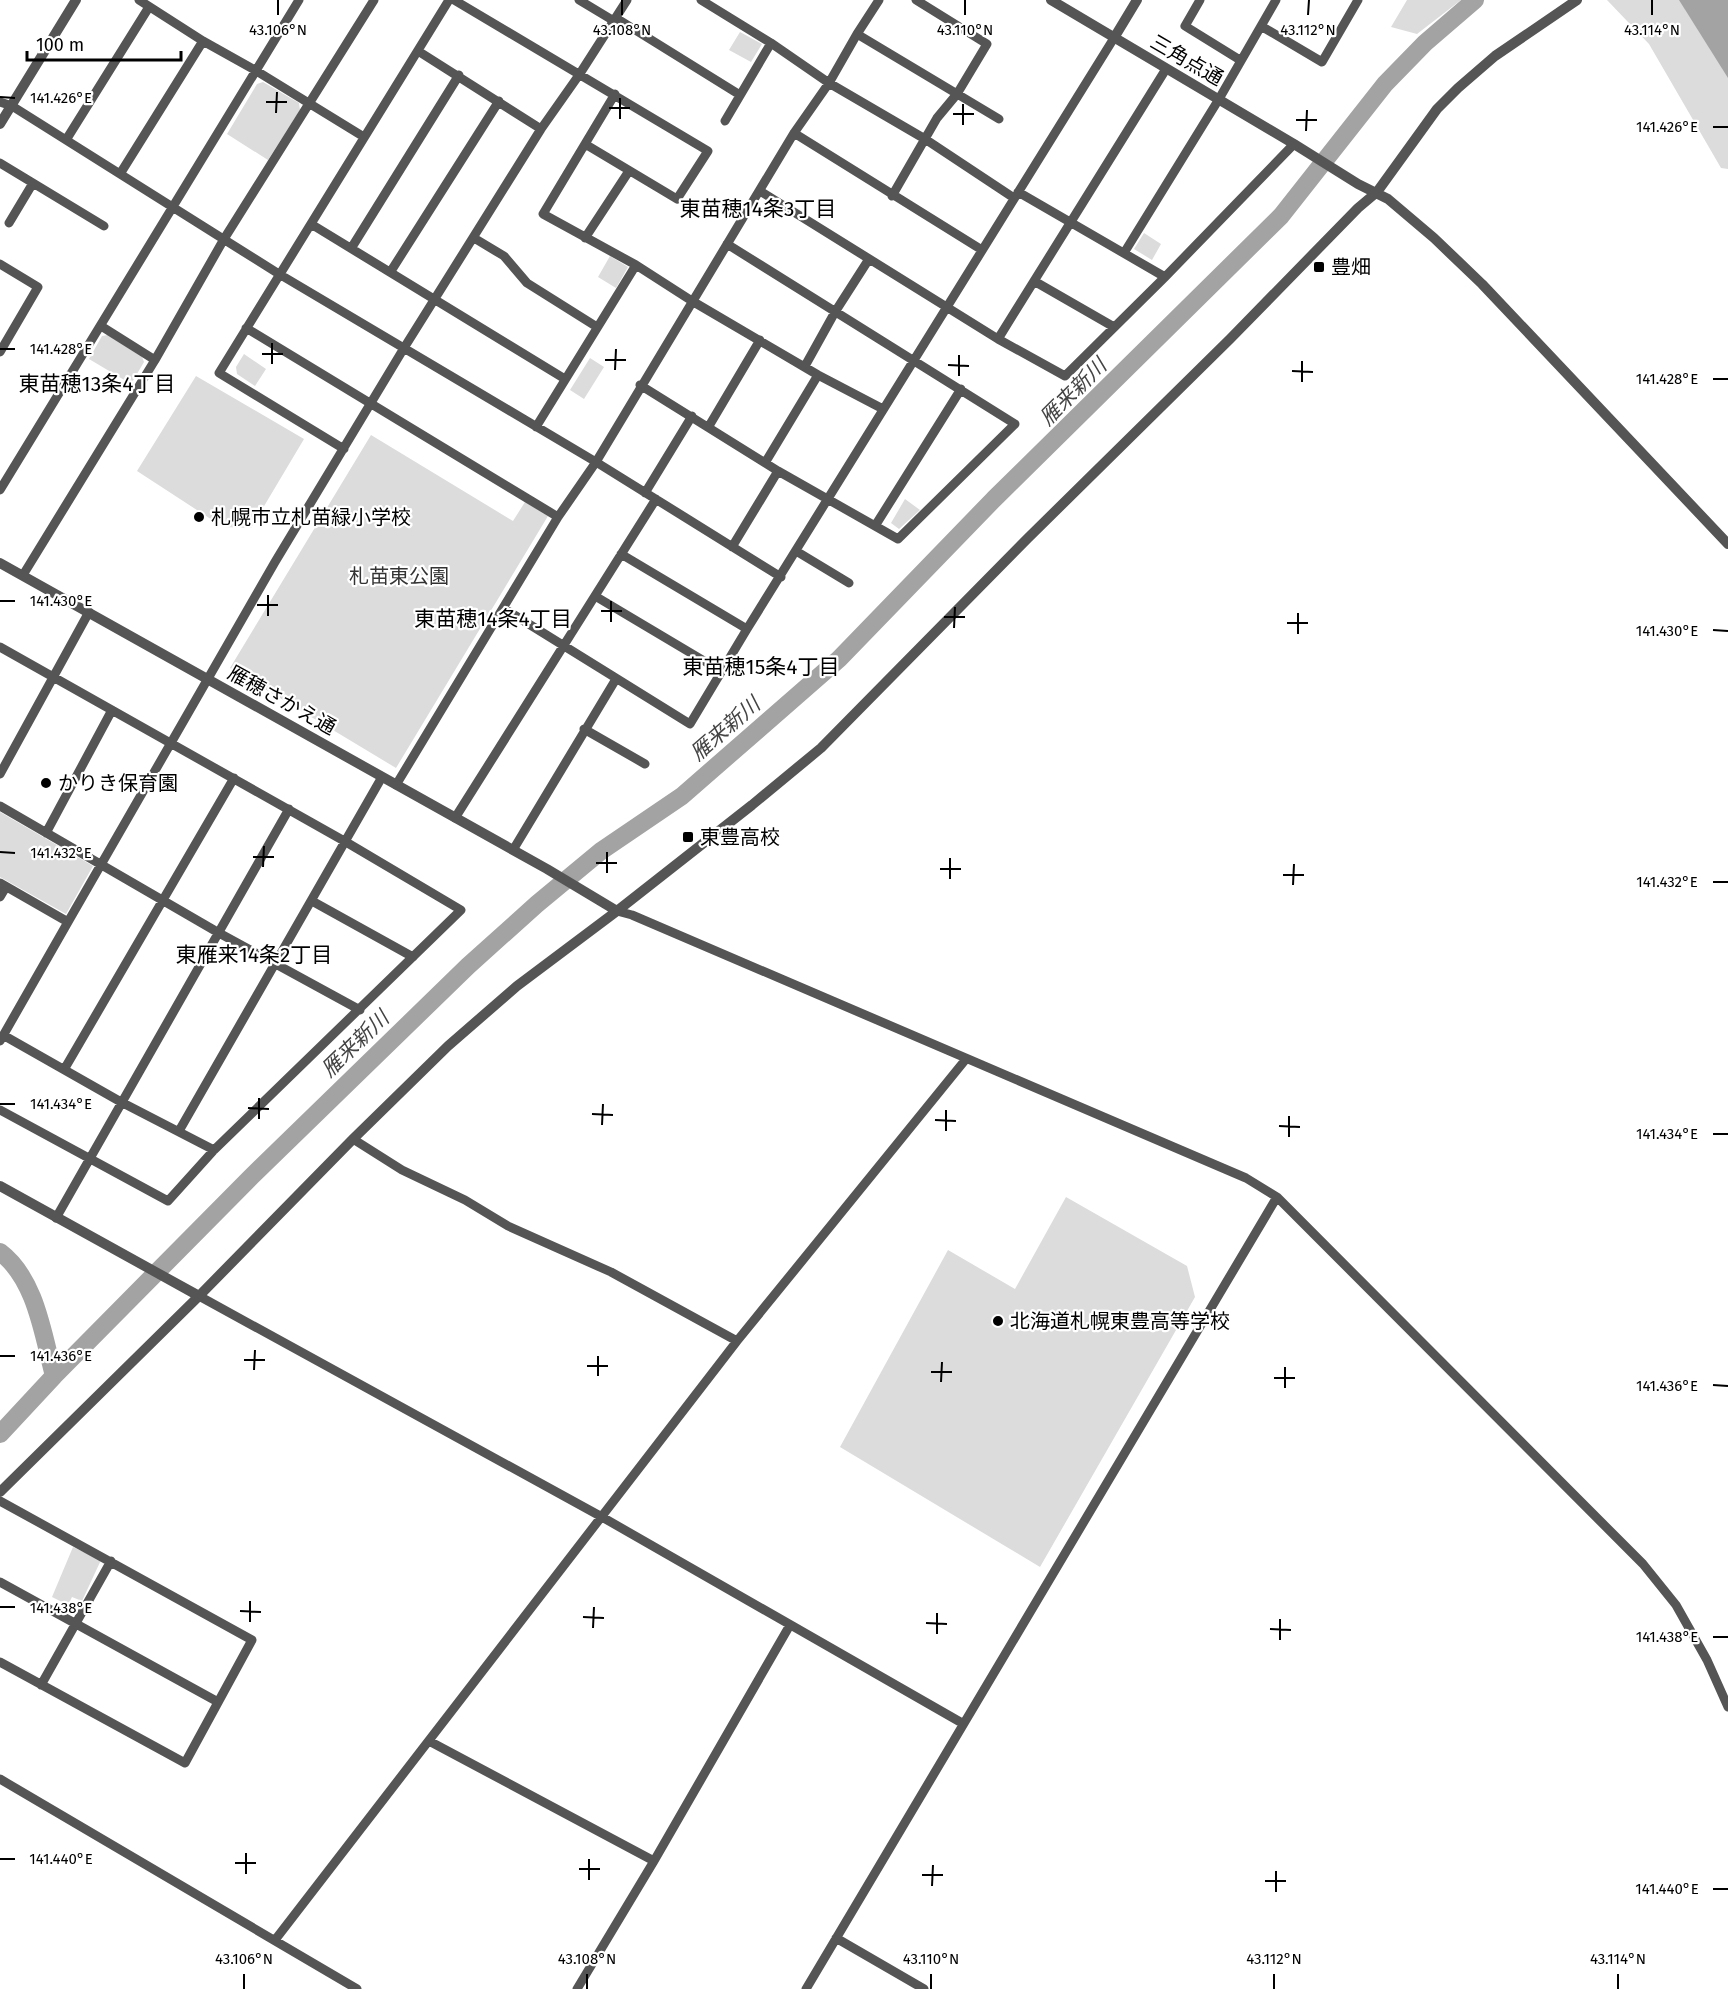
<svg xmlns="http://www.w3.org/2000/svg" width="1728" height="1989" viewBox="0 0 1728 1989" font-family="'Fira Sans','Noto Sans JP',sans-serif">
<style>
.green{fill:#dcdcdc}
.water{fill:#a3a3a3}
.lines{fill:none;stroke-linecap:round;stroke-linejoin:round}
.river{stroke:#a3a3a3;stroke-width:18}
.minor{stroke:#555;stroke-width:9}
.tertiary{stroke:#555;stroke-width:10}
.ticks{fill:none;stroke:#000;stroke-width:2}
.poi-dot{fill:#000;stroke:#fff;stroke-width:2}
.labels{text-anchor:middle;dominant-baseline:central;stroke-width:4.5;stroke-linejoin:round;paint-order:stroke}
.street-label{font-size:20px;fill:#000;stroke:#fff}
.poi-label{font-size:20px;fill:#000;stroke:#fff;text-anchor:start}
.park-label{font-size:20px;fill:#333;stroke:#fff}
.neighbourhood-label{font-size:21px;fill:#000;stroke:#fff}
.water-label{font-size:21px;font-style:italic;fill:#444;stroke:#fff}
.ticks-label{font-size:15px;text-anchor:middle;fill:#000;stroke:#fff;stroke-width:4.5;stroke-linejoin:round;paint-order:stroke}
</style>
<rect width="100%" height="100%" fill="#fff"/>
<!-- green -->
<path class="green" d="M1407,0H1461L1417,34L1391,27Z
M1607,0H1728V169L1721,168L1649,44Z
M740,32L762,44L751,62L729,50Z
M263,82L299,103L300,110L268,160L227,134L257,84Z
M1144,233L1161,244L1152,260L1134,249Z
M610,256L628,267L616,288L598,277Z
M108,335L142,357L144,362L131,384L89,359L102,336Z
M244,354L266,369L255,386L237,374L236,367Z
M590,358L604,367L584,399L570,390Z
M196,376L304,439L251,528L223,527L137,471Z
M371,435L513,521L525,502L548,516L396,768L230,668Z
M905,499L920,510L899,529L891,523Z
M0,812L93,866L66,914L0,877Z
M1066,1197L1187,1266L1195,1297L1040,1567L840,1447L948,1250L1015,1289Z
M73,1547L101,1560L82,1601L72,1597L68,1605L52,1597Z"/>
<!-- water -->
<path class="water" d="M1679,0H1728V78Z"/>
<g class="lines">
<!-- river -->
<path class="river" d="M0,1252C36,1279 43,1335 54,1376
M0,1434L54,1376L251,1177L468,966L537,904L601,851L682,796L839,659L994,499L1281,216L1385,84L1425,43L1475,0"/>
<!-- minor -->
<path class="minor" d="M139,0L203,41L255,70L364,137
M454,0L708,151L677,199L585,144
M579,0L614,21
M701,0L771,43L829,83L925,139L1014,198
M1200,0L1185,26L1240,60
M616,18L740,95
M1261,26L1322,62L1358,0
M857,34L999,119
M418,51L541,129
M615,94L543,214L636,265L692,301L818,375L883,409
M0,102L12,106L279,274L596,462L781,577
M725,121L771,43
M794,133L982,250
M66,140L149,7
M0,163L104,226
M120,174L203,41
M760,191L998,339L1065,376L1165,277L1294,144
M1018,192L1165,277
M892,196L937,118L957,94L987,44L916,0
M9,223L33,183
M311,224L565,379
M474,238L504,256L527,283L597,327
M585,238L629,171
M352,247L459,75
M1124,253L1219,99L1276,0
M0,264L38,287L0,352
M391,271L499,101
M1034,281L1114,327
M101,326L155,360
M246,328L558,517
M998,339L1166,69
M805,366L835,312L869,259
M640,385L778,471L898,539L1015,424L727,244
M709,426L760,340
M536,427L636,265
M344,449L219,373L449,0
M765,463L818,375
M0,490L299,0
M645,493L692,416
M875,526L961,389
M732,547L778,471
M796,551L849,583
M621,554L747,629
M23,575L155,360L224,239L374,0
M595,596L721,671
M503,608L690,724L747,629L1114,38
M0,647L346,842L461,910L214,1150L168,1201L0,1110
M584,729L645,764
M0,774L89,612
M396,785L558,517L596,462L794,133L829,83L857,34L879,0
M0,806L219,933L360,1010
M455,818L656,499
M46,833L112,710
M513,850L616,679
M0,883L68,922L275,562L404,348L541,129L579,75L627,0
M0,897L6,887
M312,901L413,957
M617,911L632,915L1246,1178L1277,1197L1643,1564L1676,1605L1707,1660L1728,1707
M3,1035L121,1102L214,1150
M0,1041L68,922
M65,1068L234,778
M179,1131L382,777
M353,1139L402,1170L465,1200L508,1226L611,1272L737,1341
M56,1218L289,809
M199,1296L602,1517L962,1723
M0,1501L252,1640L185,1763L0,1662
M0,1582L218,1702
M41,1685L111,1561
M429,1741L654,1861
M0,1779L357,1989
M836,1938L924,1989
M275,1940L737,1341L966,1059
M577,1989L654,1861L790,1625
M806,1989L1277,1197"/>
<!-- tertiary -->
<path class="tertiary" d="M1051,0L1294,144L1358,184L1388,199L1434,238L1482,284L1728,544
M1114,38L1137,0
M0,124L76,0
M0,563L547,869L617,911
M0,1186L199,1296
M0,1492L199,1296L353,1139L448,1046L517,986L617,911L752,805L821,748L1028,538L1230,339L1358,208L1377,192L1437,109L1458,88L1495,56L1577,0"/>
</g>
<!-- ticks -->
<path class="ticks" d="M278,15V0M622,15V0M965,15V0M1308,15L1309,0M1652,15V0M0,97L15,98M266,102H287M609,108H630M276,113L277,92M953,114H974M620,119V98M1296,120H1317M963,125V104M1713,127H1728M1306,131L1307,110M0,349H15M262,354H283M605,360H626M272,364V343M948,365L969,366M615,370L616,349M1292,371L1313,372M959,376V355M1713,379H1728M1302,382V361M0,601H15M257,605H278M601,611H622M268,616V595M944,617H965M611,622V601M1287,623H1308M954,628L955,607M1713,630L1728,631M1298,634V613M0,852L15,853M253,857H274M596,863H617M263,867L264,846M940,869H961M607,873V852M1283,875H1304M950,879V858M1713,882H1728M1293,885L1294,864M0,1104H15M248,1108L269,1109M592,1114L613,1115M259,1119V1098M935,1120L956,1121M602,1125L603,1104M1279,1126L1300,1127M946,1131V1110M1713,1134H1728M1289,1137V1116M0,1356H15M244,1360H265M587,1366H608M254,1370L255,1350M931,1372H952M598,1376V1356M1274,1378H1295M941,1382L942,1362M1713,1385L1728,1386M1285,1388V1367M0,1607H15M240,1611L261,1612M583,1617L604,1618M250,1622V1601M926,1623L947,1624M593,1628L594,1607M1270,1629L1291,1630M937,1634V1613M1713,1637H1728M1280,1640V1619M0,1859H15M235,1863H256M579,1869H600M246,1874V1853M922,1875H943M589,1880V1859M1265,1881H1286M932,1886L933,1865M1713,1889H1728M1276,1892V1871M244,1989V1974M587,1989V1974M931,1989V1974M1274,1989V1974M1618,1989V1974"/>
<!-- markers -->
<g class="poi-dot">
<rect x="1313" y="261" width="12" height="12" rx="3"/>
<circle cx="199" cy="517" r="6"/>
<circle cx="46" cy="783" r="6"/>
<rect x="682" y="831" width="12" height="12" rx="3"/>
<circle cx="998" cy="1321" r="6"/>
</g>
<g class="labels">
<!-- street labels -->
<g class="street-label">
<text transform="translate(1187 60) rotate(30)">三角点通</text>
<text transform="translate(282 700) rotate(29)">雁穂さかえ通</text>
</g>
<!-- poi labels -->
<g class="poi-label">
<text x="1331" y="267">豊畑</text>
<text x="211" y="517">札幌市立札苗緑小学校</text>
<text x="58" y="783">かりき保育園</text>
<text x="700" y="837">東豊高校</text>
<text x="1010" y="1321">北海道札幌東豊高等学校</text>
</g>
<!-- park labels -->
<g class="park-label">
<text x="399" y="576">札苗東公園</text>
</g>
<!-- neighbourhood labels -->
<g class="neighbourhood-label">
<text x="758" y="209">東苗穂14条3丁目</text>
<text x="97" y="384">東苗穂13条4丁目</text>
<text x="493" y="619">東苗穂14条4丁目</text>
<text x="761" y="667">東苗穂15条4丁目</text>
<text x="254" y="955">東雁来14条2丁目</text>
</g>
<!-- water labels -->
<g class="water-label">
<text transform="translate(1073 392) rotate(-45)">雁来新川</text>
<text transform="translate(725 729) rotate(-41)">雁来新川</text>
<text transform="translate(355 1044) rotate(-44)">雁来新川</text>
</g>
</g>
<g class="ticks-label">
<text x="278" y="35">43.106°N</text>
<text x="622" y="35">43.108°N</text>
<text x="965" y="35">43.110°N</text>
<text x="1308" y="35">43.112°N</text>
<text x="1652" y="35">43.114°N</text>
<text x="61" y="103">141.426°E</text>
<text x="1667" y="132">141.426°E</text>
<text x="61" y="354">141.428°E</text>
<text x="1667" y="384">141.428°E</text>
<text x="61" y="606">141.430°E</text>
<text x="1667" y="636">141.430°E</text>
<text x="61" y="858">141.432°E</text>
<text x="1667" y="887">141.432°E</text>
<text x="61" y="1109">141.434°E</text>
<text x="1667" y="1139">141.434°E</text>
<text x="61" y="1361">141.436°E</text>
<text x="1667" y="1391">141.436°E</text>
<text x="61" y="1613">141.438°E</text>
<text x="1667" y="1642">141.438°E</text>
<text x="61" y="1864">141.440°E</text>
<text x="1667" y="1894">141.440°E</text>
<text x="244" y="1964">43.106°N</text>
<text x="587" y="1964">43.108°N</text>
<text x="931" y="1964">43.110°N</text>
<text x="1274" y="1964">43.112°N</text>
<text x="1618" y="1964">43.114°N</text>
</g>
<!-- scale -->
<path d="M27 51v9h154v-9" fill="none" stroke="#000000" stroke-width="3"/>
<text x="36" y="51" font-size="18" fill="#000000" stroke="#ffffff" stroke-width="4.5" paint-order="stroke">100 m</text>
</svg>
